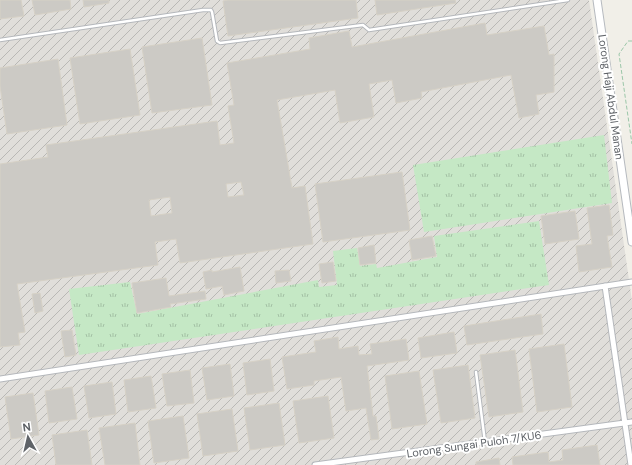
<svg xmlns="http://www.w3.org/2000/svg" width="632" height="465" viewBox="0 0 632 465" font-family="'DM Sans',sans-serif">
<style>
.industrial{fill:url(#industrial-furrows)}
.grass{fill:url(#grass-tufts)}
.building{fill:#cccac5;stroke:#d6d1c6;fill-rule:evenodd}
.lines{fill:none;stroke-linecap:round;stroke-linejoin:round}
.lane-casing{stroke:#b5b8bc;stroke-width:4.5}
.street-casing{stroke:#b5b8bc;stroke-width:7}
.secondary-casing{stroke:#b6babf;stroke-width:9}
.path{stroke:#9cc7a9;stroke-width:1;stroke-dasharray:4 2;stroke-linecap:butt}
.lane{stroke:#fff;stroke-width:2.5}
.street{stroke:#fff;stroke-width:5}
.secondary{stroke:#fff;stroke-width:7}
.labels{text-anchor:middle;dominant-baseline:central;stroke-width:4;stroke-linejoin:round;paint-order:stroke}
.street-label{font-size:11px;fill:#5f6368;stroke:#fff}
</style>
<defs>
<pattern id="industrial-furrows" width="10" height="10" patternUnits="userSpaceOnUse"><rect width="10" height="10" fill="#e0deda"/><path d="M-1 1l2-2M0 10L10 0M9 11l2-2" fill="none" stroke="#b9b8b5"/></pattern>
<pattern id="grass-tufts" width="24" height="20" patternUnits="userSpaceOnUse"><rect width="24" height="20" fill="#c5e8c5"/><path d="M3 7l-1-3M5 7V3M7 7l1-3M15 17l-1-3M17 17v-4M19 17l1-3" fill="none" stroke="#a3c0a4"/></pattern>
</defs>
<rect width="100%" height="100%" fill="#f1efe8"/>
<!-- industrial -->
<path class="industrial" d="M0,0H589L632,301V465H0Z"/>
<!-- grass -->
<path class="grass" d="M604,135L612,203L424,232L413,165Z
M539,221L549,285L79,355L69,289L130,282L137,314L318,280L319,287L337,285L333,251L357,248L360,266L376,264L377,268L437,257L434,236Z"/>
<!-- building -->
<path class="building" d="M0,0H21L24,16L0,19Z
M32,0H70L71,9L35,15Z
M83,0H109V3L84,7Z
M228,0H356L358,18L228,36L223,1Z
M375,0H455L456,3L377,15Z
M485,23L487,35L544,26L549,55L554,54V92L536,95L539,114L519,118L511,75L421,92L422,98L396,103L392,80L369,84L374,117L340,123L335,90L277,100L292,188L305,186L313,244L180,263L176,239L155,242L158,265L17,284L25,332L18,333L20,345L0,347V164L48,157L46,145L217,121L220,145L234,143L228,106L234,105L227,63L310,49L309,38L349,31L352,47ZM241,182L244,195L228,197L226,184ZM170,197L172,213L151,216L149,200Z
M202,38L212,105L152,113L142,47Z
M130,49L140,115L80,124L70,58Z
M58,59L67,125L7,134L0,86V68Z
M402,172L410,230L323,242L315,184Z
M609,205L613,235L607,236L612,267L579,272L576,246L592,244L587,208Z
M575,211L579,239L545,244L541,216Z
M432,236L436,256L412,260L409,240Z
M374,245L376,263L360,265L358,248Z
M333,262L336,281L322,283L319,264Z
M240,267L244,291L224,295L222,286L206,289L203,272L212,270V272Z
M289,270L291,281L276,283L275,271Z
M166,278L169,296L205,291L206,299L170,304L171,307L137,313L132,283Z
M40,293L43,311L35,313L32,294Z
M541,314L543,334L467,345L464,326Z
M72,330L76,355L65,357L61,331Z
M454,332L457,353L421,358L418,338Z
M338,337L339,349L358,346L359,355L372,354L370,344L406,339L409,360L367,366L373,416H376L379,439L371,440L366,408L346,411L341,377L314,381V385L287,389L282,357L316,352L314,341Z
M564,344L572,407L537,412L529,349Z
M515,350L523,412L489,417L480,355Z
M270,359L274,391L247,395L243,363Z
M230,364L234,396L207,400L202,368Z
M468,365L475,418L441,423L433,370Z
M190,370L194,403L167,406L162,374Z
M419,371L427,424L392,429L385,376Z
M151,376L156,408L128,412L124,380Z
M112,382L116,414L89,418L84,386Z
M72,387L77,419L49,423L45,391Z
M33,393L39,435L11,439L5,397Z
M328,396L334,438L299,443L293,401Z
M279,403L285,445L250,450L244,408Z
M232,409L238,451L203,456L197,414Z
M183,416L189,458L154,463L148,421Z
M135,423L140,465H105L99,428Z
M87,430L92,465H56L52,435Z
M597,445L600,465H513L512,457L548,452L549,462L563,460L562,450Z
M499,458L500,465H476V462Z"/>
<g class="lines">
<!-- lane casing -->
<g class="lane-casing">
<path id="lane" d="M0,40L203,10H211L212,12L217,41L220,43L363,25L369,30L568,0
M476,372L485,442"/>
</g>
<!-- street casing -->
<g class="street-casing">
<path id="street" d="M605,286L631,465
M0,379L632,282
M315,465L632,422"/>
</g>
<!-- secondary casing -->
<g class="secondary-casing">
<path id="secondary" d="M597,0L632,242"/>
</g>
<!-- path -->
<path class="path" d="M632,41H628L619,54L632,144"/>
<!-- lane -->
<use href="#lane" class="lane"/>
<!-- street -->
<use href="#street" class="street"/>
<!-- secondary -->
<use href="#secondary" class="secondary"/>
</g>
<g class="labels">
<!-- street labels -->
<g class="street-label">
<text transform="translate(611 97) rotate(82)">Lorong Haji Abdul Manan</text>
<text transform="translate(474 444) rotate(-8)">Lorong Sungai Puloh 7/KU6</text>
</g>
</g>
<!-- north arrow -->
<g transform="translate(28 437) rotate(352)" stroke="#ffffff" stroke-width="3" paint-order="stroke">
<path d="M0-3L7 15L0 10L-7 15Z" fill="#5f6368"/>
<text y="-6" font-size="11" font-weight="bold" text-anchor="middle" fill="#5f6368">N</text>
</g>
</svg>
